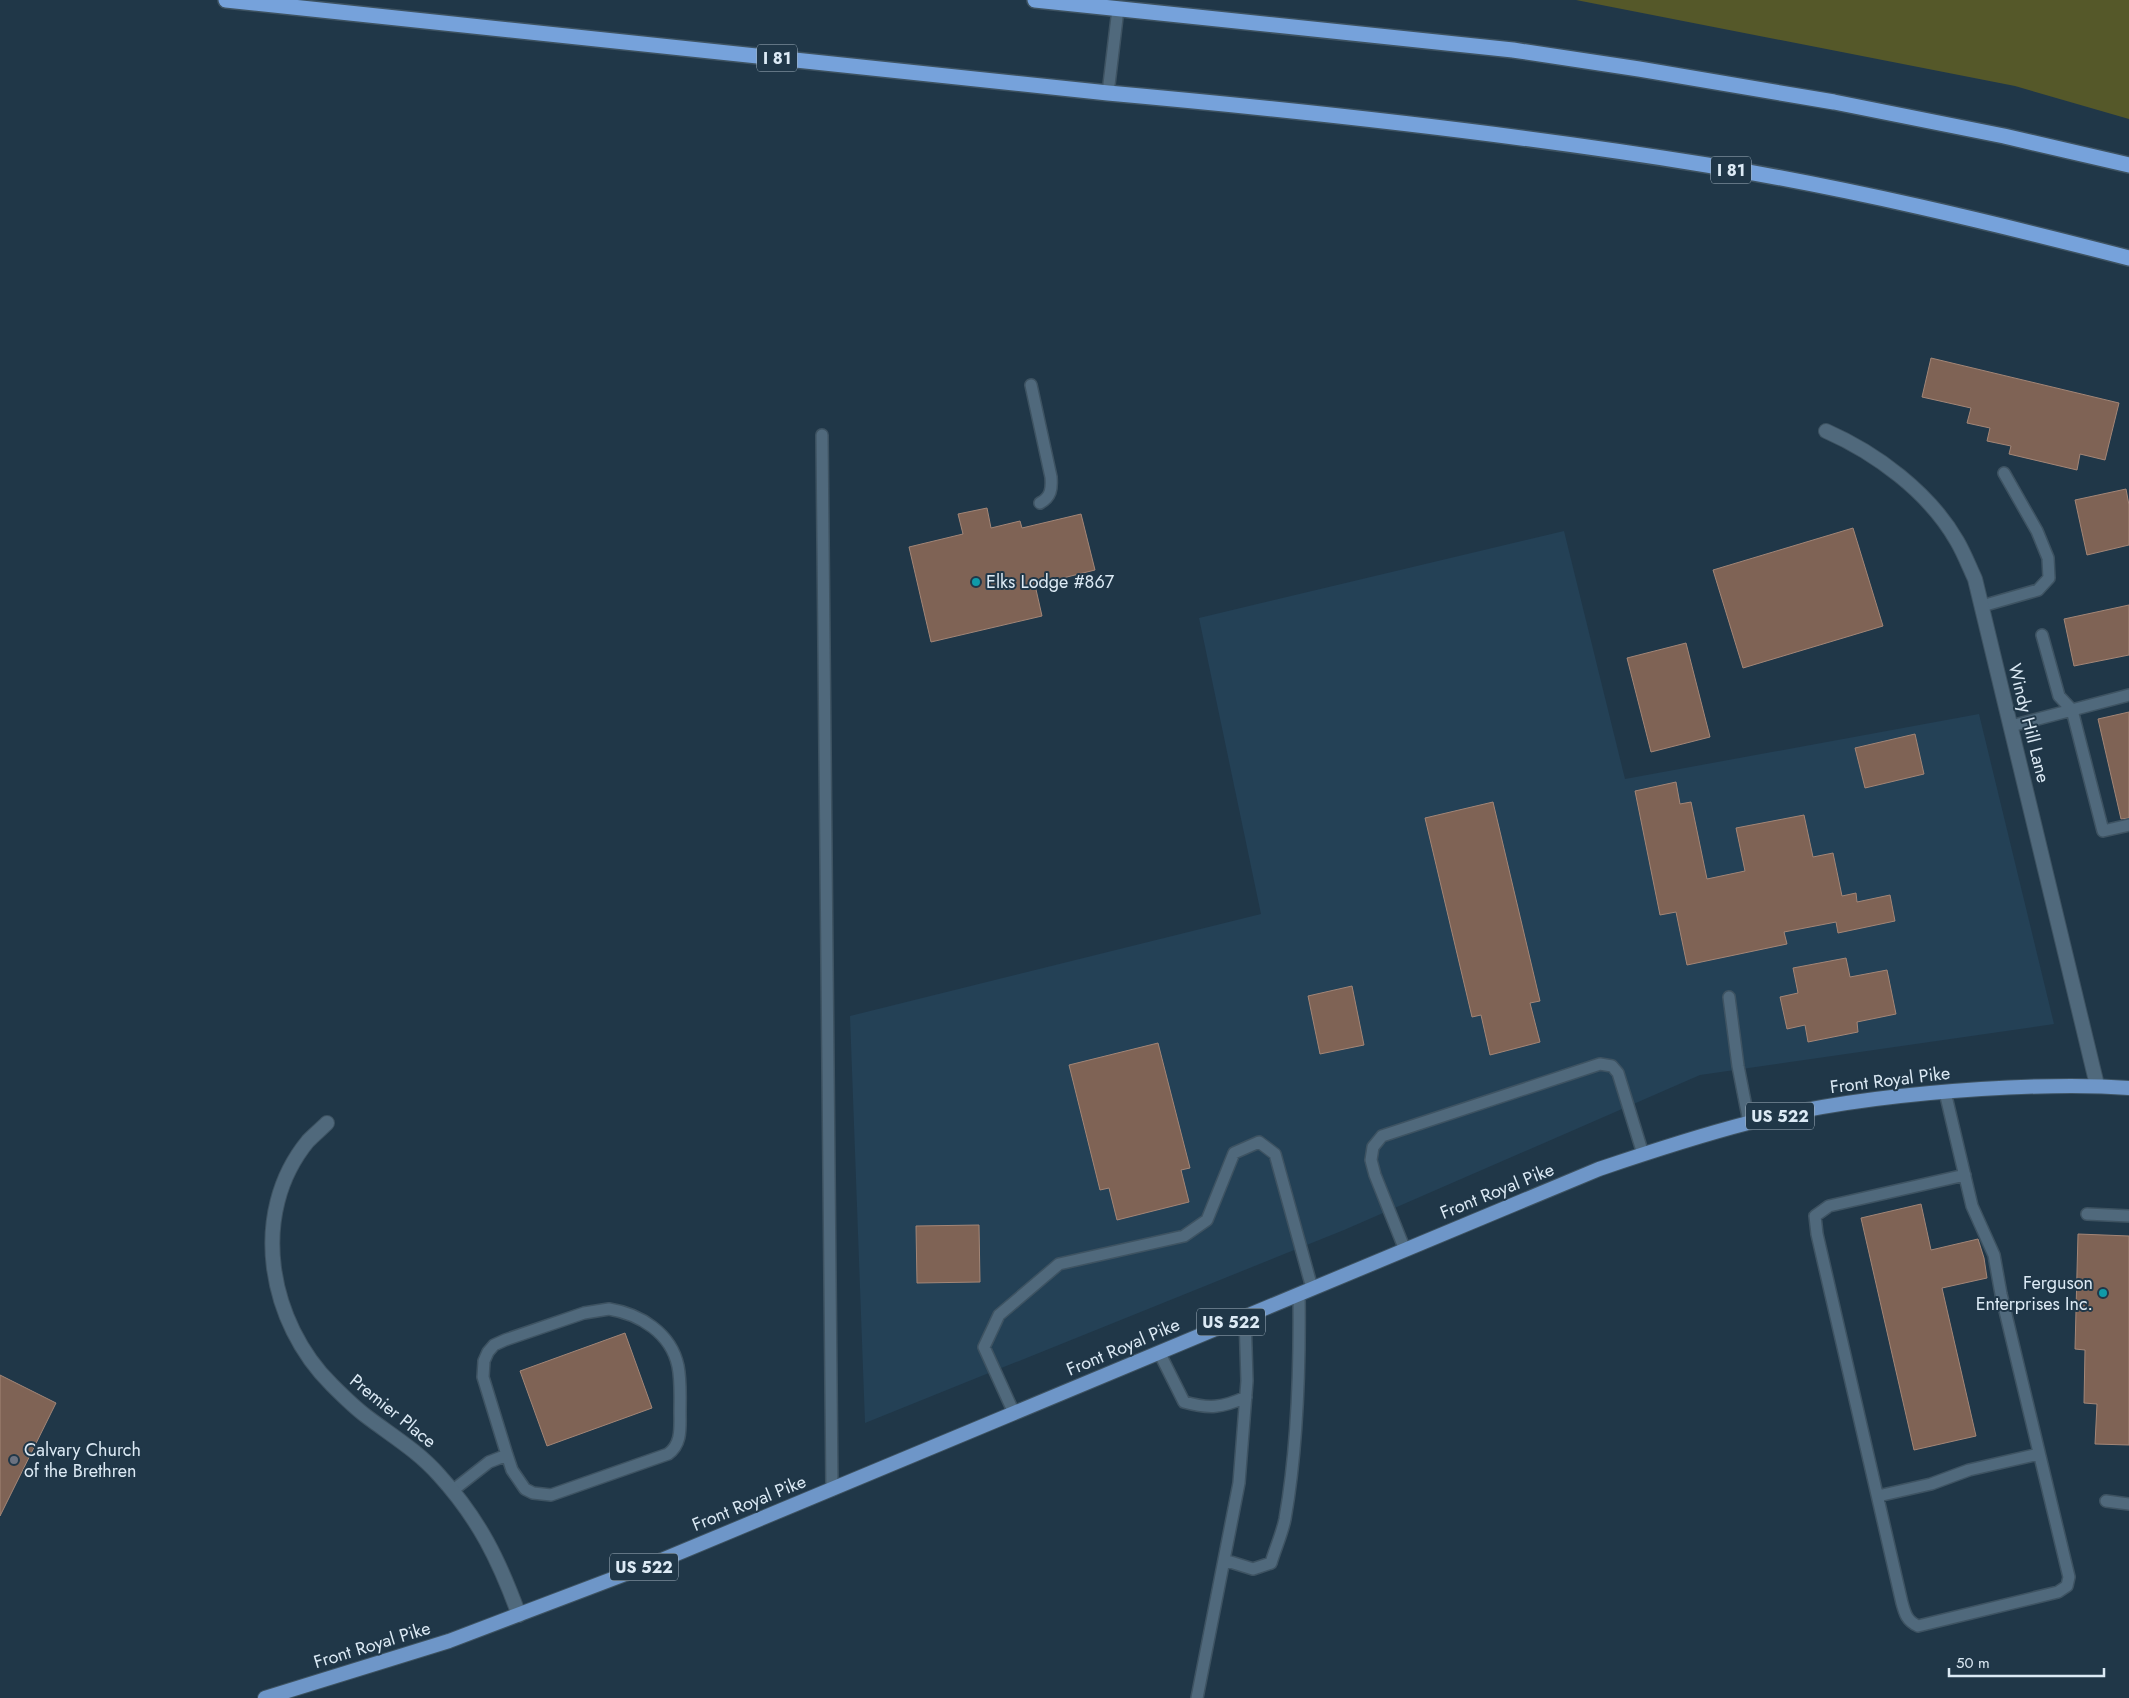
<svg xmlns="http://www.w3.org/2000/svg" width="2129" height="1698" viewBox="0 0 2129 1698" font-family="Jost,sans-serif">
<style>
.built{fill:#244156}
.green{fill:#555829}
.building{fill:#7f6355;stroke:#a38677}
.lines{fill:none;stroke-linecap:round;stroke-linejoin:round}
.service-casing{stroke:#3e5362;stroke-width:14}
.minor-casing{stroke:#3e5362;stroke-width:16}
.trunk-casing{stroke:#3e5362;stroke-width:16}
.motorway-casing{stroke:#3e5362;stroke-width:18}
.service{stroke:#50697c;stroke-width:11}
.minor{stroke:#50697c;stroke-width:14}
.trunk{stroke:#6e96c8;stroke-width:14}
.motorway{stroke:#76a2db;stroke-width:15}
.culture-dot{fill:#0f9aa8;stroke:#203748;stroke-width:2}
.worship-dot{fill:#6b7280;stroke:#203748;stroke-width:2}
.labels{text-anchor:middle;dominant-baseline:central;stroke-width:4;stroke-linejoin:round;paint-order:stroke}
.shield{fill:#203748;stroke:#a4b4c1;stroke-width:1}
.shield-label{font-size:16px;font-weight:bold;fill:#dceaf5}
.poi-label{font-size:18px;fill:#dceaf5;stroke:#203748;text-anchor:start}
.street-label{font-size:18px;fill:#dceaf5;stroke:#203748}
</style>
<rect width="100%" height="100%" fill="#203748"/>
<!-- built -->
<path class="built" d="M1564,531L1625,779L1979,714L2054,1024L1700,1075L1344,1230L865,1423L850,1016L1261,914L1199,618Z"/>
<!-- green -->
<path class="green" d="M1576,0H2129V119L2015,86Z"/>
<!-- building -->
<path class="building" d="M1931,358L2119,403L2105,460L2080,454L2077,470L2009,454L2011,446L1987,441L1990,428L1967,423L1971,408L1922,397Z
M2126,489L2129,505V545L2087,555L2075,500Z
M987,508L991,528L1020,521L1022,528L1081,514L1095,570L1035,585L1042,616L931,642L909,547L963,534L958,514Z
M1853,528L1883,626L1743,668L1713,570Z
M2129,605V655L2074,666L2064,619Z
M1686,643L1710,737L1651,752L1627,658Z
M2129,712V818L2121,819L2098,719Z
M1915,734L1924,774L1865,788L1855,748Z
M1676,782L1680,804L1691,802L1707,879L1745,871L1736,828L1804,815L1813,857L1833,853L1842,896L1856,893L1857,902L1890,895L1895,921L1838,933L1836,922L1784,932L1787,944L1687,965L1676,912L1660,915L1635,791Z
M1493,802L1540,1001L1530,1003L1540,1042L1490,1055L1481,1015L1472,1017L1425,818Z
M1846,958L1850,977L1887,970L1896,1014L1857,1022L1858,1032L1808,1042L1805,1025L1787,1029L1780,997L1798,993L1793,968Z
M1352,986L1364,1045L1320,1054L1308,996Z
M1158,1043L1190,1168L1181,1170L1189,1202L1117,1220L1109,1188L1100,1190L1069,1065Z
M1921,1204L1931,1250L1978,1239L1984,1258L1987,1278L1942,1288L1976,1436L1914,1450L1861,1218Z
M979,1225L980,1282L917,1283L916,1226Z
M2078,1234L2129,1236V1445L2095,1444L2097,1404L2084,1403L2085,1350L2075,1349Z
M625,1333L652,1408L547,1446L520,1371Z
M0,1375L56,1403L0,1516Z"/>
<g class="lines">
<!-- service casing -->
<g class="service-casing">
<path id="service" d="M1108,93L1118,9
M1031,385L1051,477C1052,489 1051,497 1040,503
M822,435L832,1490
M1982,606L2038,590L2049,578L2048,558L2037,531L2004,473
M2042,635L2059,696L2072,710L2103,831L2129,825
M2011,726L2129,695
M1729,997L1738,1066L1749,1122
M1945,1092L1972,1206L1994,1255L2001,1294L2069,1577L2067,1586L2058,1592L1918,1626C1907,1621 1905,1614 1902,1603L1817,1234L1815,1216L1829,1206L1965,1175
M2087,1214L2129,1216
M1405,1250L1375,1175L1371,1160L1373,1147L1382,1136L1600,1064L1612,1066L1618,1073L1643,1154
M609,1309C640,1314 671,1333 678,1366C681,1381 680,1397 680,1412C680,1428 682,1444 668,1454L551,1495L533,1493L525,1489L512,1470L507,1455L483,1377L484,1361L488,1352L494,1345L505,1340L584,1313Z
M1159,1352L1184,1402C1209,1409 1222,1408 1246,1397
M1014,1413L984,1347L999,1315L1059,1264L1184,1236L1207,1220L1234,1153L1259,1142L1275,1154L1312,1288
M452,1491L489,1462L507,1455
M1878,1496L1931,1484L1969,1470L2039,1454
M2106,1501L2129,1504
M1224,1560L1253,1569L1271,1563C1275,1549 1282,1534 1285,1519C1298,1445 1300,1369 1299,1294
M1197,1698L1239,1483L1247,1381L1245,1316"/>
</g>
<!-- minor casing -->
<g class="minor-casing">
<path id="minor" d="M1826,431C1876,453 1929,492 1957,541C1964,553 1969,566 1975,579L2097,1085
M327,1123C321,1129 314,1135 308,1141C248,1214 269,1323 332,1385C343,1396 354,1407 366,1416C391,1435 418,1451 439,1475C479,1519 499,1560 519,1615"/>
</g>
<!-- trunk casing -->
<g class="trunk-casing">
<path id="trunk" d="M265,1698L449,1641L657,1562L1599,1169C1649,1152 1698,1136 1748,1123C1824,1103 1903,1094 1981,1089C2031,1086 2079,1084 2129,1088"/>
</g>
<!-- motorway casing -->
<g class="motorway-casing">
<path id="motorway" d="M226,0L1108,93C1308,111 1509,133 1707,165C1849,188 1990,222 2129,258
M1035,0L1513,50L1639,69L1834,102L2004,136L2129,165"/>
</g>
<!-- service -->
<use href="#service" class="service"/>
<!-- minor -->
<use href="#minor" class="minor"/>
<!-- trunk -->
<use href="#trunk" class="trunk"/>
<!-- motorway -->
<use href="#motorway" class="motorway"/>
</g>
<!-- markers -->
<g class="culture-dot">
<circle cx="976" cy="582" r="5"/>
<circle cx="2103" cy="1293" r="5"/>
</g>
<circle class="worship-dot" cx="14" cy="1460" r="5"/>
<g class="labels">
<!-- shield labels -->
<g class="shield">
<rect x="757" y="44.5" width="40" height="27" rx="4"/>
<rect x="1711" y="156.5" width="40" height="27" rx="4"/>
<rect x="1746" y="1102.5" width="68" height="27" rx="4"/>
<rect x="1197" y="1308.5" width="68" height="27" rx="4"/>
<rect x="610" y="1553.5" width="68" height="27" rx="4"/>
</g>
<g class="shield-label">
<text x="777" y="58">I 81</text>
<text x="1731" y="170">I 81</text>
<text x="1780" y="1116">US 522</text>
<text x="1231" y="1322">US 522</text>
<text x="644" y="1567">US 522</text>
</g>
<!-- poi labels -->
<g class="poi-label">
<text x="986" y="582">Elks Lodge #867</text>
<text x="2093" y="1283" text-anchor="end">Ferguson<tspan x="2093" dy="21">Enterprises Inc.</tspan></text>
<text x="24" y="1450">Calvary Church<tspan x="24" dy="21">of the Brethren</tspan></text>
</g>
<!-- street labels -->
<g class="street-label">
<text transform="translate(2029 723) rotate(76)">Windy Hill Lane</text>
<text transform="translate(1890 1080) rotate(-7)">Front Royal Pike</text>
<text transform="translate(1497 1191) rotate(-22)">Front Royal Pike</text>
<text transform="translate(1123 1347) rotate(-23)">Front Royal Pike</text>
<text transform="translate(393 1411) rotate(39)">Premier Place</text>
<text transform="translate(749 1503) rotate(-22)">Front Royal Pike</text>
<text transform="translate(372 1645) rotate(-17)">Front Royal Pike</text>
</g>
</g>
<!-- scale -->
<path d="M1949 1668v8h155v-8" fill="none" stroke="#dceaf5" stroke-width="2.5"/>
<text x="1956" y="1668" font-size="15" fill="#dceaf5" stroke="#203748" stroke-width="4" paint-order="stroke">50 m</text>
</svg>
